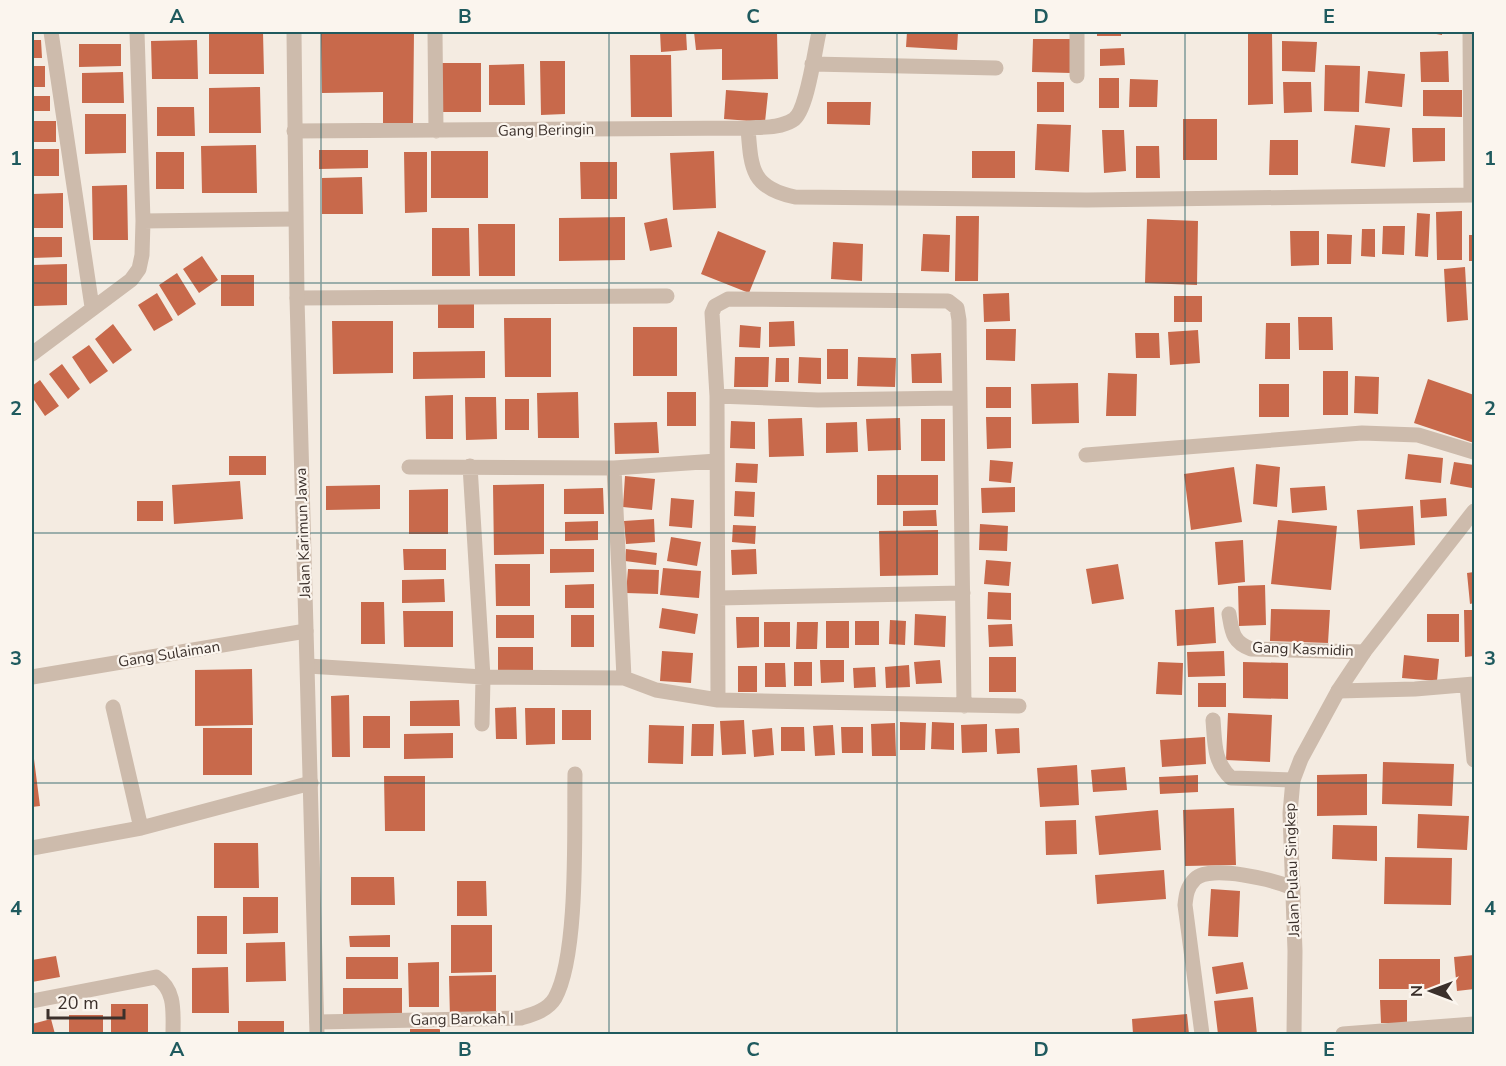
<svg xmlns="http://www.w3.org/2000/svg" width="1506" height="1066" viewBox="0 0 1506 1066" font-family="'Nunito Sans',sans-serif">
<style>
.building{fill:#c8694b}
.lines{fill:none;stroke-linecap:round;stroke-linejoin:round}
.minor{stroke:#cdbbac;stroke-width:15}
.tertiary{stroke:#cdbbac;stroke-width:15}
.grid{fill:none;stroke:#1f5a5e;stroke-width:1.5;stroke-opacity:0.55}
.labels{text-anchor:middle;dominant-baseline:central;stroke-width:4.5;stroke-linejoin:round;paint-order:stroke}
.street-label{font-size:15px;fill:#3b302b;stroke:#fbf5ee}
.neatline{fill:none;stroke:#1f5a5e;stroke-width:2}
.grid-label{font-size:20px;text-anchor:middle;font-weight:bold;fill:#1f5a5e}
</style>
<rect width="100%" height="100%" fill="#f4ebe1"/>
<!-- building -->
<path class="building" d="M209,32H263L264,74H209Z
M321,32H414L413,125H383V92L322,93Z
M660,32H686L687,50L661,52Z
M694,32H777L778,79L722,80V49L696,50Z
M907,32H958L957,50L906,47Z
M1097,32H1121V36H1097Z
M1425,32H1442V35Z
M1248,33H1272L1273,104L1248,105Z
M1033,39H1071V73L1032,72Z
M32,40H41L42,58H32Z
M197,40L198,79H152L151,41Z
M1282,41L1317,42L1315,72L1282,71Z
M79,44H121V66L79,67Z
M1124,48L1125,65L1100,66V49Z
M1448,51L1449,82H1421L1420,52Z
M630,55H671L672,117H631Z
M540,61H565V114L541,115Z
M442,63H481V112H442Z
M524,64L525,105H489V65Z
M1325,65L1360,66L1359,112L1324,111Z
M32,66H45V87H32Z
M1368,71L1405,74L1402,107L1365,103Z
M123,72L124,103H82V73Z
M1099,78H1119V108H1099Z
M1130,79L1158,80L1157,107H1129Z
M1037,82H1064V112H1037Z
M1283,82H1311L1312,112L1284,113Z
M260,87L261,133H209V88Z
M726,90L768,93L765,122L724,119Z
M1423,90H1462V117L1423,116Z
M32,96H50V111H32Z
M827,102H871L870,125L827,124Z
M157,107H194L195,136H157Z
M85,114H126V153L85,154Z
M1183,119H1217V160H1183Z
M32,121H56V142H32Z
M1037,124L1071,125L1069,172L1035,170Z
M1355,125L1390,128L1385,167L1351,163Z
M1412,128H1445V161L1413,162Z
M1102,130H1124L1126,171L1104,173Z
M1270,140H1298V175H1269Z
M256,145L257,193H202L201,146Z
M1136,146H1159L1160,178H1136Z
M32,149H59V176H32Z
M319,150H368V168L319,169Z
M431,151H488V198H431Z
M714,151L716,208L673,210L670,153Z
M972,151H1015V178H972Z
M156,152H184V189H156Z
M404,152H427V212L405,213Z
M580,162H617V199H581Z
M362,177L363,214H322V178Z
M127,185L128,240H93L92,186Z
M63,193V228H32V194Z
M1462,211V260H1437L1436,212Z
M1417,213L1430,214L1428,257L1415,256Z
M956,216H979L978,281H955Z
M625,217V260L559,261V218Z
M667,218L672,247L650,251L644,223Z
M1147,219L1198,221L1197,285L1145,283Z
M478,224H515V276H479Z
M1383,226H1405L1404,255L1382,254Z
M432,228H469L470,276H432Z
M1362,229H1375V257L1361,256Z
M718,231L766,251L749,293L701,274Z
M1290,231H1319V265L1291,266Z
M923,234L950,235L949,272L921,271Z
M1327,234L1352,235L1351,264H1327Z
M1469,235H1474V261H1469Z
M32,237H62V257L32,258Z
M833,242L863,244L862,281L831,279Z
M202,256L218,280L199,293L183,269Z
M67,264V305L34,306L33,265Z
M1465,267L1468,320L1447,322L1444,269Z
M177,273L196,304L178,316L159,285Z
M221,275H254V306H221Z
M157,293L173,320L154,331L138,305Z
M1009,293L1010,321L984,322L983,294Z
M1174,296H1202V322H1174Z
M438,304H474V328H438Z
M1298,317H1332L1333,350H1299Z
M504,318H551V377H505Z
M332,321H393V373L333,374Z
M794,321L795,346L769,347V322Z
M1266,323H1290V359H1265Z
M113,324L132,350L113,364L95,339Z
M740,325L761,327L760,348L739,347Z
M633,327H677V376H633Z
M986,329H1016L1015,361L986,360Z
M1198,330L1200,363L1170,365L1168,332Z
M1135,333H1159L1160,358H1136Z
M89,345L108,371L90,384L72,357Z
M827,349H848V379H827Z
M485,351V378L413,379V352Z
M941,353L942,383H912L911,354Z
M735,357H769L768,387H734Z
M799,357L821,358V384L798,383Z
M858,357L896,358L895,387L857,386Z
M776,358H789V382H775Z
M62,364L80,389L68,399L49,374Z
M1323,371H1348V415H1323Z
M1108,373L1137,374L1136,416H1106Z
M1355,376L1379,377L1378,414L1354,413Z
M1428,379L1474,395V443L1414,423Z
M40,380L59,406L45,416L32,397V386Z
M1078,383L1079,423L1032,424L1031,384Z
M1259,384H1289V417H1259Z
M986,387H1011V408H986Z
M578,392L579,438H538L537,393Z
M667,392H696V426H667Z
M453,395V439H426L425,396Z
M465,397H496L497,439L466,440Z
M505,399H529V430H505Z
M986,417H1011V448L987,449Z
M802,418L804,456L769,457L768,419Z
M900,418L901,450L868,451L866,419Z
M921,419H945V461H921Z
M731,421L755,422V449L730,448Z
M657,422L659,453L615,454L614,423Z
M857,422L858,452L826,453V423Z
M1408,454L1443,458L1441,483L1405,479Z
M229,456H266V475H229Z
M990,460L1013,462L1011,483L989,481Z
M1454,462L1474,465L1472,488L1450,484Z
M736,463L758,464L757,483L735,482Z
M1256,464L1280,467L1277,507L1253,504Z
M1234,467L1242,522L1191,530L1184,474Z
M877,475H938V505H877Z
M625,476L655,479L652,510L623,507Z
M240,481L243,519L174,524L172,485Z
M544,484V554L494,555L493,485Z
M380,485V509L326,510V486Z
M1325,486L1327,510L1292,513L1290,488Z
M1015,487V512L982,513L981,488Z
M603,488L604,514H564V489Z
M448,489V534H409V490Z
M735,491L755,492L754,517L734,516Z
M671,498L694,500L692,528L669,526Z
M1446,498L1447,516L1421,518L1420,500Z
M137,501H163V521H137Z
M1413,506L1415,545L1360,549L1357,510Z
M936,510L937,526H903V511Z
M654,519L655,542L626,544L624,521Z
M1278,520L1337,526L1331,590L1271,584Z
M598,521V540L565,541V522Z
M980,524L1008,526L1007,551L979,550Z
M733,525L756,526L755,544L732,542Z
M938,530V575L880,576L879,531Z
M671,537L701,542L697,566L667,561Z
M1243,540L1245,582L1218,585L1215,542Z
M403,549H446V570H404Z
M550,549H594V572L550,573Z
M626,549L657,553L656,565L625,561Z
M756,549L757,574L732,575L731,550Z
M986,560L1011,562L1009,586L984,584Z
M495,564H530V606H496Z
M1118,564L1124,599L1092,604L1086,569Z
M663,568L701,571L699,598L660,595Z
M628,569L659,570L658,594L626,593Z
M1474,572V603L1470,604L1467,573Z
M444,579L445,602L402,603V580Z
M594,584V608H565V585Z
M1265,585L1266,625L1239,626L1238,586Z
M988,592L1011,593V620L987,619Z
M361,602H384L385,644H361Z
M1214,607L1216,643L1177,646L1175,610Z
M662,608L698,614L695,634L659,628Z
M1271,609L1330,610L1328,643L1270,641Z
M1464,610H1474V656L1465,657Z
M403,611H453V647H404Z
M915,614L946,616L945,647L914,645Z
M1427,614H1459V642H1427Z
M496,615H534V638H496Z
M571,615H594V647H571Z
M736,617H759V647L737,648Z
M890,620L906,621L905,645L889,644Z
M826,621H849V648H826Z
M855,621H879V645H855Z
M764,622H790V647H764Z
M797,622H818L817,649H796Z
M1012,624L1013,646L989,647L988,625Z
M498,647H533V670H498Z
M662,651L693,653L691,683L660,681Z
M1224,651L1225,676L1188,677L1187,652Z
M1404,655L1439,659L1437,681L1402,678Z
M989,657H1016V692H989Z
M820,660H844V682L821,683Z
M940,660L942,683L916,684L914,662Z
M794,662H812V686H794Z
M1158,662L1183,663L1182,695L1156,694Z
M1243,662L1288,663V699L1243,698Z
M765,663H785L786,687H765Z
M909,665L910,687L886,688L885,667Z
M738,666H757V692H738Z
M875,667L876,687L854,688L853,668Z
M252,669L253,725L195,726V670Z
M1198,683H1226V707H1198Z
M349,695L350,757H332L331,696Z
M459,700L460,726H410V701Z
M516,707L517,739H496L495,708Z
M525,708H555V744L526,745Z
M562,710H591V740H562Z
M1228,713L1272,715L1270,762L1226,760Z
M363,716H390V748H363Z
M744,720L746,754L722,755L720,721Z
M900,722L926,723L925,750H900Z
M932,722L954,723V750L931,749Z
M895,723L896,756H872L871,724Z
M692,724H714L713,756H691Z
M987,724V752L962,753L961,725Z
M649,725L684,726L683,764L648,763Z
M833,725L835,755L815,756L813,726Z
M781,727H804L805,751H781Z
M841,727H863V753H842Z
M203,728H252V775H203Z
M772,728L774,755L754,757L752,730Z
M1019,728L1020,753L997,754L995,729Z
M453,733V758L404,759V734Z
M1205,737L1206,764L1162,767L1160,740Z
M32,759H34L40,806L32,807Z
M1383,762L1454,764L1452,806L1382,804Z
M1077,765L1079,805L1040,807L1037,768Z
M1125,767L1127,790L1093,792L1091,770Z
M1367,774V815L1317,816V775Z
M1198,775V792L1160,794L1159,777Z
M384,776H425V831H385Z
M1234,808L1236,865L1185,866L1183,810Z
M1158,810L1161,850L1099,855L1095,816Z
M1418,814L1469,816L1467,850L1417,848Z
M1076,820L1077,854L1046,855L1045,821Z
M1333,825L1377,826V861L1332,859Z
M214,843H258L259,888H214Z
M1385,857L1452,858L1451,905L1384,904Z
M1164,870L1166,899L1097,904L1095,875Z
M351,877H394L395,905H351Z
M457,881H486L487,916H457Z
M1211,889L1240,891L1238,937L1208,936Z
M243,897H278V933L243,934Z
M197,916H227V954H197Z
M451,925H492V972L451,973Z
M390,935V947H350L349,936Z
M285,942L286,981L246,982V943Z
M1474,955V989L1457,991L1454,957Z
M56,956L60,977L32,982V960Z
M346,957H398V979H346Z
M1379,959H1440V989H1379Z
M439,962V1007H409L408,963Z
M1243,962L1248,989L1216,994L1212,967Z
M228,967L229,1013H192V968Z
M496,975V1018H450L449,976Z
M343,988H402V1015L343,1016Z
M1253,997L1257,1034H1218L1214,1001Z
M1380,1000H1407V1023H1381Z
M111,1004H148V1034H111Z
M1187,1014L1189,1034H1133L1132,1019Z
M69,1015H103V1034H69Z
M51,1019L55,1034H32V1024Z
M238,1021H284V1034H238Z
M410,1029H440V1034H410Z"/>
<g class="lines">
<!-- minor -->
<path class="minor" d="M51,32L92,307
M435,32L436,131
M1077,32V76
M1470,32L1471,195
M812,64L996,68
M748,128C751,168 751,188 795,197L1087,200L1474,195
M294,131L748,128C763,127 780,128 793,120C807,112 815,49 819,32
M143,221L295,219
M297,298L667,296
M32,354L131,280L139,269L142,255L143,221L137,32
M717,396L818,400L958,398
M1086,455L1362,433L1418,435L1474,452
M470,466L483,677L482,724
M409,467L614,468L717,461
M614,468L624,678
M719,598L963,593
M1229,614C1232,631 1232,642 1251,649L1364,652
M308,666L483,677L624,678L656,690L718,700L1019,706
M32,677L306,631
M1467,685L1474,760
M1338,691L1415,689L1474,684
M718,700L717,396L712,313L715,306L728,299L948,301L957,308L959,320L964,706
M113,707L141,828
M1213,720C1215,742 1213,761 1231,778L1293,780
M32,848L141,828L311,783
M32,1001L156,977C176,990 173,1012 173,1034
M317,1022L521,1018C534,1014 548,1010 555,998C579,955 574,827 575,774
M1202,1034L1185,905C1186,895 1187,887 1195,879C1210,864 1274,880 1293,888
M1343,1034L1474,1024"/>
<!-- tertiary -->
<path class="tertiary" d="M294,32L297,298L317,1034
M1294,1034L1295,951L1290,813L1293,780L1301,759L1338,691L1364,652L1474,511"/>
</g>
<!-- grid -->
<path class="grid" d="M321,32V1034M609,32V1034M897,32V1034M1185,32V1034M32,283H1474M32,533H1474M32,783H1474"/>
<g class="labels">
<!-- street labels -->
<g class="street-label">
<text transform="translate(546 130) rotate(-1)">Gang Beringin</text>
<text transform="translate(303 533) rotate(-92)">Jalan Karimun Jawa</text>
<text transform="translate(1303 649) rotate(2)">Gang Kasmidin</text>
<text transform="translate(169 654) rotate(-9)">Gang Sulaiman</text>
<text transform="translate(1292 870) rotate(-92)">Jalan Pulau Singkep</text>
<text transform="translate(462 1019) rotate(-1)">Gang Barokah I</text>
</g>
</g>
<!-- border -->
<rect width="1506" height="1066" fill="none" stroke="#fbf5ee" stroke-width="66"/>
<!-- north arrow -->
<g transform="translate(1431 991) rotate(270)" stroke="#fbf5ee" stroke-width="4.5" paint-order="stroke">
<path d="M0-4.5L10 22L0 15L-10 22Z" fill="#3b302b"/>
<text y="-9" font-size="16" font-weight="bold" text-anchor="middle" fill="#3b302b">N</text>
</g>
<!-- scale -->
<path d="M48 1009v9h76v-9" fill="none" stroke="#3b302b" stroke-width="3"/>
<text x="57" y="1009" font-size="18" fill="#3b302b" stroke="#fbf5ee" stroke-width="4.5" paint-order="stroke">20 m</text>
<rect x="33" y="33" width="1440" height="1000" class="neatline"/>
<g class="grid-label">
<text x="177" y="23">A</text>
<text x="465" y="23">B</text>
<text x="753" y="23">C</text>
<text x="1041" y="23">D</text>
<text x="1329" y="23">E</text>
<text x="16" y="165">1</text>
<text x="1490" y="165">1</text>
<text x="16" y="415">2</text>
<text x="1490" y="415">2</text>
<text x="16" y="665">3</text>
<text x="1490" y="665">3</text>
<text x="16" y="915">4</text>
<text x="1490" y="915">4</text>
<text x="177" y="1056">A</text>
<text x="465" y="1056">B</text>
<text x="753" y="1056">C</text>
<text x="1041" y="1056">D</text>
<text x="1329" y="1056">E</text>
</g>
</svg>
